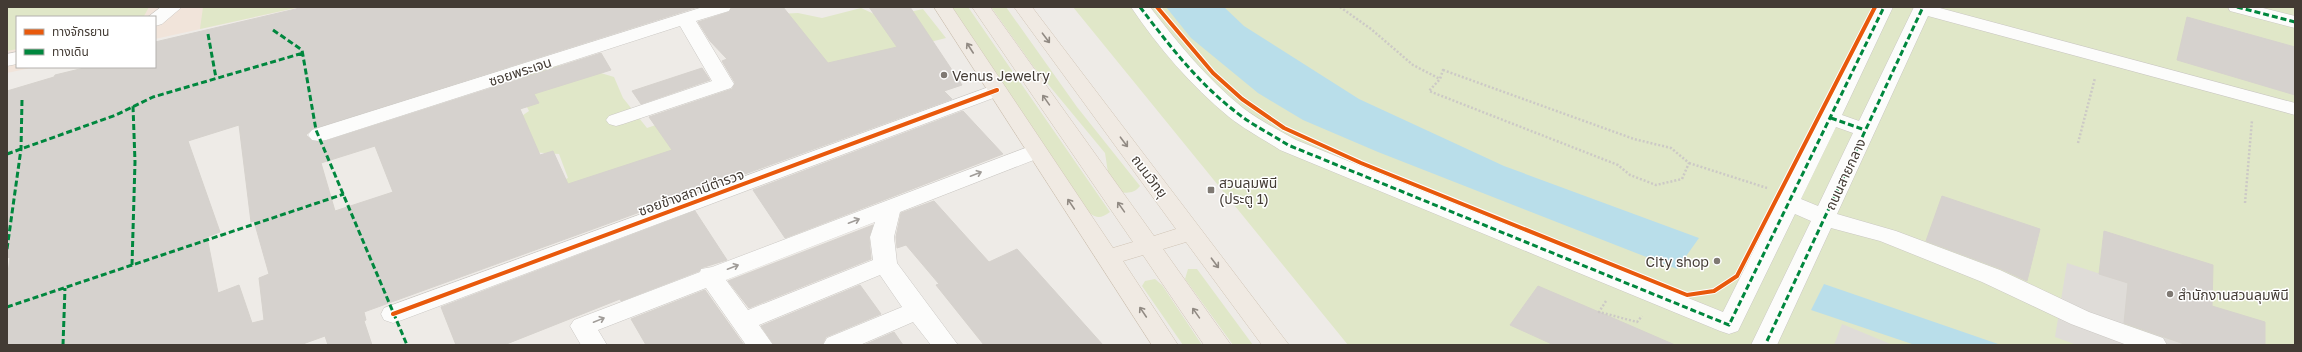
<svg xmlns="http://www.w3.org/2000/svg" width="2302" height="352" viewBox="0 0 2302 352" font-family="'Golos Text','Noto Sans Thai',sans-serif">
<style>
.commercial{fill:#f1e4da}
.green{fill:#e0e7c8}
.parking{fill:#dfdcd8}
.water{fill:#b9deea}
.building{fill:#d6d2ce;stroke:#d6d2cd;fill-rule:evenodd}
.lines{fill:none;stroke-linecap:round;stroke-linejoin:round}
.minor-casing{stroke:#cac7c3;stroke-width:1}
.major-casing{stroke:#d0c4b5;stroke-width:1}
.path{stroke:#ccc9c6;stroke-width:2.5;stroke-dasharray:2 2;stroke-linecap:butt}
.minor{fill:#fcfcfb;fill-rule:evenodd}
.major{fill:#f0eae3;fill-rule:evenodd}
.quiet{stroke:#00873e;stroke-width:3;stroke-dasharray:6 3;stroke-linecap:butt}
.cycleway-casing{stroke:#fff;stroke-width:6}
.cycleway{stroke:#e8590c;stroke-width:4}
.oneway{stroke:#918a83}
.oneway2{stroke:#a09c98}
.poi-dot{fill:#7f7973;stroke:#fff;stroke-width:1.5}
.labels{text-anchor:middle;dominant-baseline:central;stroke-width:3;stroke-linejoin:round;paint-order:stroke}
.street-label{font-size:14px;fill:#433b34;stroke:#fff}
.poi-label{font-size:14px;fill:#433b34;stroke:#fff;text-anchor:start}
</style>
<rect width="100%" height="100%" fill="#eeebe7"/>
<!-- commercial -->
<path class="commercial" d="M7,7H300L155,39V17H17V67H35L7,73Z"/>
<!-- green -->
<path class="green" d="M7,7H149L144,16L140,17H17V49L7,51Z
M203,7H300L200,29Z
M951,7H968L1110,212C1101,218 1098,219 1089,213Z
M991,7H1006L1077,107L1140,186C1134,194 1127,193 1118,192L1109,179L1105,153L1033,66Z
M1073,7H2295V345H1348Z
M861,8L883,18L923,9L946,38L840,65L804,68L778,14L798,13L822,18Z
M551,65L581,67L614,77L623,98L647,128L721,103L700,163L532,191L568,178L559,154L531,152L513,122L529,111L518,89L524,73Z
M1188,269H1197L1253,345H1233L1185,279Z
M1155,279L1162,285L1202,345H1183L1142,286L1145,281Z"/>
<!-- parking -->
<path class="parking" d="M2067,263L2128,283L2124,324L2187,345H2077L2055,337Z
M1842,324L1893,345H1834Z"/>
<!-- water -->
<path class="water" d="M1166,7H1224L1244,26L1359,99L1504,166L1699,238L1677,269L1378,152L1303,120L1258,93L1191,38Z
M1824,284L2001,345H1915L1811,310Z"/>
<!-- building -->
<path class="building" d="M304,7H698L312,129L306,135L312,141H326L601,53L611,70L534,94L539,103L520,109L540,155L553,151L568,184L672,150L649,117L732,89L735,83L722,61L727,59L710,41L698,22L729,12L732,7H783L828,63L897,47L869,7H910L962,85L944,91L952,99L364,312L366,320L364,321L372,345H328L325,336L300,345H7V280L10,258L7,257V91L54,77L55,75L88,67H155V42ZM239,125L251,222L254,221L269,274L259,278L264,320L252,323L239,285L218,293L207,237L220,232L188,141ZM375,146L393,192L335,211L321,163Z
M2187,17L2295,47V95L2177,60Z
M702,68L710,80L641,104L632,91Z
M963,111L1003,154L785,238L753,190Z
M1942,196L2040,229L2027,281L2001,269L1926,241Z
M934,201L989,262L1017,249L1103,345H984L936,285L939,284L906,245L897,248L896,237L901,213Z
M695,211L727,260L701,268L699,271L621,301L620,299L504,345H456L441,307Z
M873,225L869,237L871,259L749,308L728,281Z
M2104,231L2213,265L2212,306L2265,322V345H2187L2124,323L2128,283L2099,274Z
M860,285L881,314L826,337L822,345H774L761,326Z
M1538,286L1599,312L1675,345H1554L1510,325Z
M705,290L744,345H646L631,319Z
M894,332L903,345H864Z"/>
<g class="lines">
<!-- minor casing -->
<g class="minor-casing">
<path id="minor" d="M161,7H182L162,24L155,26V17H148Z
M703,7H731L729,11L696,21L734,84L731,88L623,124L616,126L609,124L606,120L609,116L712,81L680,26L326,140L319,141L312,140L308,135L312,130Z
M1131,7H1150C1178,43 1207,79 1243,108C1259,120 1278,130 1296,140L1723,312L1875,7H1893L1842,115L1859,121L1914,7H1936L2295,103V115L1928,16L1837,214L1896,231L2000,270L2089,312L2163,338L2167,345H2127L2071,324L1982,282L1880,241L1831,228L1777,345H1751L1811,221L1795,214L1738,331L1729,334L1720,331L1280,150C1263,139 1244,129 1229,117C1191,86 1158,47 1131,7ZM1836,127L1853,133L1818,206L1801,199Z
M2228,7H2259L2295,16V28L2230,11Z
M17,52V64L7,66V54Z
M997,84L1004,86L1007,90L1004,94L402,320L393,323L384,320L381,314L384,308Z
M1036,144L1044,146L1047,151L1044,156L900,212L894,237L897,263L958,345H931L913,322L860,345H823L827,338L902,307L880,275L759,325L773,345H746L706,288L598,330L607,345H581L570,326L574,320L700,272L701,269L712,267ZM875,222L870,237L873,260L748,310L726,280Z"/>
</g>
<!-- major casing -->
<g class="major-casing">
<path id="major" d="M934,7H952L1113,248L1133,242L972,7H990L1154,236L1176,229L1014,7H1032L1289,345H1262L1186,242L1163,249L1231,345H1204L1143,255L1123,261L1178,345H1152Z"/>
</g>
<!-- path -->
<path class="path" d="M1340,7L1371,29L1413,65L1440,79
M1443,70L1634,139L1671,148L1689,163L1682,179L1656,185L1630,175L1618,165L1429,91L1440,79Z
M2078,143L2095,78
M1689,163L1767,188
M2245,203L2252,120
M1606,301L1599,312L1637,322L1642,316"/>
<!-- minor -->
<use href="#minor" class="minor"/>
<!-- major -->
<use href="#major" class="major"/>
<!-- quiet -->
<path class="quiet" d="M1140,7C1169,45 1198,83 1236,112C1252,125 1271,134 1288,145L1729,325L1884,7
M2237,7L2295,22
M273,30L302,50L316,130L407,345
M208,34L216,78
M1831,118L1865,130
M7,154L116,115L153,97L303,53
M7,249L21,149L22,100
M132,265L135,162L133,106
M7,307L344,194
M1767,341L1923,7
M63,345L65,288"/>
<!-- cycleway casing -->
<g class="cycleway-casing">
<path id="cycleway" d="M1157,7L1213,73L1242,99L1284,128L1361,163L1687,295L1714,291L1737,276L1875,7
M393,314L997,90"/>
</g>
<!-- cycleway -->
<use href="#cycleway" class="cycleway"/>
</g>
<!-- one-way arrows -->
<defs><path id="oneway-shaft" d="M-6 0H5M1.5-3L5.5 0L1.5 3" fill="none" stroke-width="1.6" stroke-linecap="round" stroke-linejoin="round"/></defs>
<g class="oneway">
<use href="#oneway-shaft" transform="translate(1046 38) rotate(53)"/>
<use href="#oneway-shaft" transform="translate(970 48) rotate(-123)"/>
<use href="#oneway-shaft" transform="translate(1046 100) rotate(-125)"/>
<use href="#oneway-shaft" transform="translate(1124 142) rotate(53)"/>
<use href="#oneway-shaft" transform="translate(1071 204) rotate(-124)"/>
<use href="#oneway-shaft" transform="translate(1121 207) rotate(-125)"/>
<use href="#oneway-shaft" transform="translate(1215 263) rotate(53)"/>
<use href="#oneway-shaft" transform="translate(1143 312) rotate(-124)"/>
<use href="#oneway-shaft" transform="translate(1196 313) rotate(-125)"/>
</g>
<g class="oneway2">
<use href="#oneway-shaft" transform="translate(976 174) rotate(-21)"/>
<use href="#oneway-shaft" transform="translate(854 221) rotate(-21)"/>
<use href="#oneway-shaft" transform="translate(733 267) rotate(-21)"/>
<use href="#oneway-shaft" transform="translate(599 320) rotate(-22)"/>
</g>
<!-- markers -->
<g class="poi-dot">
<circle cx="944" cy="75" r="4"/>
<rect x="1207" y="186" width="8" height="8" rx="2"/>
<circle cx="1717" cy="261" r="4"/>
<circle cx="2170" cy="294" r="4"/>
</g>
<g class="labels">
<!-- street labels -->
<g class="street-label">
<text transform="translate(520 71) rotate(-18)">ซอยพระเจน</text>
<text transform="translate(1845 174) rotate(-65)">ถนนสายกลาง</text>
<text transform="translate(1150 176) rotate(53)">ถนนวิทยุ</text>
<text transform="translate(691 192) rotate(-20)">ซอยข้างสถานีตำรวจ</text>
</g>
<!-- poi labels -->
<g class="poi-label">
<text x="952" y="75">Venus Jewelry</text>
<text x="1219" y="182">สวนลุมพินี<tspan x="1219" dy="16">(ประตู 1)</tspan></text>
<text x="1709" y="261" text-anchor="end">City shop</text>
<text x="2178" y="294">สำนักงานสวนลุมพินี</text>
</g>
</g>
<!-- border -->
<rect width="2302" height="352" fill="none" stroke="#433b34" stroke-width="16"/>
<!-- legend -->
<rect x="16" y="16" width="140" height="52" fill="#ffffff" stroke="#b4b1ae"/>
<rect x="24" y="29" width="20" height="6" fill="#e8590c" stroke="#b4b1ae"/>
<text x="52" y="36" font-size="12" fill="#433b34">ทางจักรยาน</text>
<rect x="24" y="49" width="20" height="6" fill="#00873e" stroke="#b4b1ae"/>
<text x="52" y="56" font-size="12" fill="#433b34">ทางเดิน</text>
</svg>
